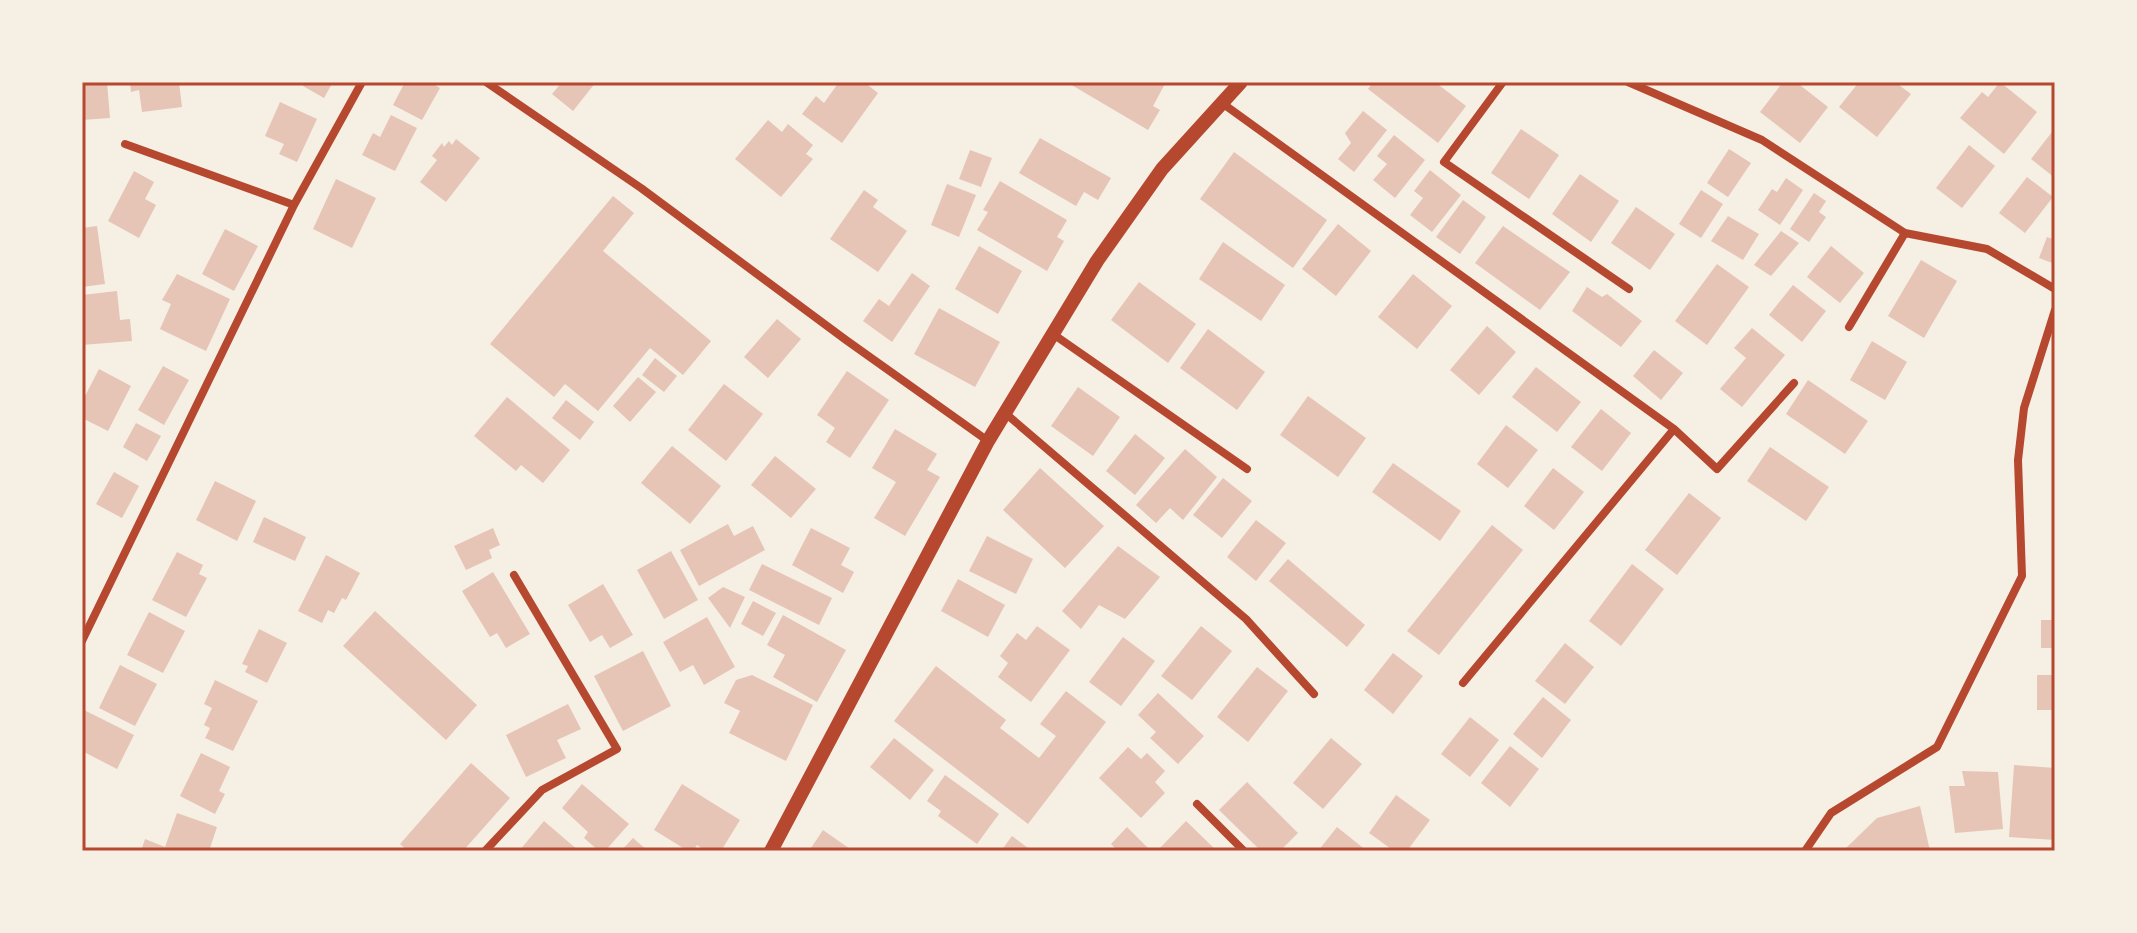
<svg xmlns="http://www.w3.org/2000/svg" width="2137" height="933" viewBox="0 0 2137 933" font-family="Helvetica,sans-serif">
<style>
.building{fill:#e6c5b7}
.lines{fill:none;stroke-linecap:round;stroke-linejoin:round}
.minor{stroke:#b5482f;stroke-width:8}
.tertiary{stroke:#b5482f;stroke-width:14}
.neatline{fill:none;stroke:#b5482f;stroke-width:3}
</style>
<rect width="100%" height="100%" fill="#f6efe4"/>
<!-- building -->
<path class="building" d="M82,82H107L110,118L82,120Z
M130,82H179L182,107L142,112L139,90L131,92Z
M305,82H333L324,98L303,86Z
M405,82H430L440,88L422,120L393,105Z
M562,82H596L573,111L552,94Z
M839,82H864L878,93L842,143L802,114L816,96L824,103Z
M1072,82H1166L1153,106L1160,110L1148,130L1070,84Z
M1373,82H1435L1466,106L1438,143L1368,89Z
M1783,82H1796L1828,107L1800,143L1760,112Z
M1859,82H1895L1911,94L1877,137L1839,107Z
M2000,82L2037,112L2004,154L1960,118L1982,92L1988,97Z
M280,102L317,119L297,162L279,154L284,144L265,136Z
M1363,111L1387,130L1354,172L1338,159L1351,143L1345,133Z
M391,115L417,128L395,171L362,155L373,133L380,137Z
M768,120L782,132L788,124L813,145L806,154L813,159L781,197L735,159Z
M2055,128V178L2031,159Z
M1521,129L1559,155L1529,199L1491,173Z
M1394,135L1425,160L1395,198L1373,180L1387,164L1377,156Z
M1040,138L1111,178L1098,200L1084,192L1076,206L1019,173Z
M456,139L480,158L446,202L420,182L437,160L432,156L442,143L444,147L449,141L452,145Z
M1969,145L1995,166L1962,208L1936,188Z
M1729,149L1751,163L1728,197L1707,183Z
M970,150L992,158L981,187L959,179Z
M1234,152L1327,220L1293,268L1200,199Z
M1430,170L1461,195L1432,232L1410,215L1423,198L1414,191Z
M134,171L154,182L145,199L156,205L139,238L108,221Z
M1580,174L1619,201L1591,242L1552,214Z
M2027,177L2053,197L2025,233L1999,213Z
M1786,178L1803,190L1780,225L1758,210L1772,189L1777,192Z
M336,179L376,198L352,248L313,229Z
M1000,181L1067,220L1057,237L1064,241L1047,271L977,230L988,212L983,210Z
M947,184L976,195L959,237L931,225Z
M864,190L878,200L873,207L907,231L878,272L830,239Z
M1701,190L1723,204L1701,238L1679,224Z
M1814,193L1826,201L1819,212L1826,217L1809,242L1790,229Z
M613,196L634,213L603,251L711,341L683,375L650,348L598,411L565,384L554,397L490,344Z
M1463,200L1486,217L1460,254L1436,237Z
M1636,207L1675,234L1650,270L1611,243Z
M1728,216L1759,234L1743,260L1711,241Z
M1338,224L1371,251L1336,296L1302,269Z
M97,226L105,284L82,287V228Z
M1503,226L1570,272L1540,310L1475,263Z
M225,229L258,246L234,291L202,274Z
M1781,231L1799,243L1771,276L1754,265Z
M2047,237L2055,240V264L2039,258Z
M1223,242L1285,285L1261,321L1199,279Z
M979,246L1022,271L998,314L955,289Z
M1831,246L1864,273L1840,303L1807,277Z
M1921,260L1957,281L1924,338L1888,316Z
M1717,264L1749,287L1707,345L1675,321Z
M912,273L930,286L892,342L863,321L879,299L889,306Z
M177,274L230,299L206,351L160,329L171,304L162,300Z
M1413,274L1452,306L1417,349L1378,317Z
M1139,282L1196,324L1168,363L1111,320Z
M1793,285L1826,311L1802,342L1769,315Z
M1587,287L1602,297L1607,294L1642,321L1621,347L1572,311Z
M117,291L120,320L130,319L132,341L82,345V295Z
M939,308L1000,342L975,387L914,354Z
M777,319L801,339L768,378L744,357Z
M1487,326L1516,352L1479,395L1450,370Z
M1752,328L1785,355L1742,407L1720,389L1746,358L1734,348Z
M1208,329L1265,372L1237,410L1180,368Z
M1872,341L1907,362L1885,400L1850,380Z
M1654,350L1683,373L1661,400L1633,376Z
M655,358L677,376L664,392L642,375Z
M163,366L189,380L164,425L138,410Z
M1536,367L1581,402L1557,432L1512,397Z
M99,369L131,386L108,431L82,418V402Z
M847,371L889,400L850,458L826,442L835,428L817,415Z
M638,377L656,392L630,422L613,406Z
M1808,380L1868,421L1845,454L1786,414Z
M724,384L763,414L726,461L688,430Z
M1078,387L1120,417L1093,456L1051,426Z
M1308,396L1366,438L1338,477L1280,435Z
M507,397L570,450L543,483L521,465L516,471L474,436Z
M566,400L594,422L580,440L552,418Z
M1601,409L1631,433L1602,471L1571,447Z
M136,423L161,436L147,461L123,447Z
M1506,425L1538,450L1508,488L1477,464Z
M895,429L937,454L927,470L940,477L905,536L874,518L896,482L872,468Z
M1135,434L1165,458L1135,495L1106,471Z
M672,446L721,486L690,524L641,483Z
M1770,447L1829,487L1806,521L1747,481Z
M1185,449L1217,477L1183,520L1170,508L1156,523L1136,505Z
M775,456L816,489L791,518L751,485Z
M1393,463L1461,511L1440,541L1372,492Z
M1040,468L1104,526L1065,568L1003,510Z
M1553,468L1584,492L1554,530L1524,506Z
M114,472L139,486L122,518L96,504Z
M1223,478L1252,501L1222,538L1193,515Z
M215,481L256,501L237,541L196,520Z
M1689,493L1721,518L1677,575L1645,550Z
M264,517L306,537L295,561L253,542Z
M1256,520L1286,543L1256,581L1227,557Z
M728,524L734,536L753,526L765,550L699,586L680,550Z
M1492,525L1523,550L1439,655L1407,631Z
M493,528L500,545L489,550L492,558L466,570L454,546Z
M811,528L850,548L841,565L854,572L843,593L792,565Z
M987,536L1033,559L1016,594L969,571Z
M1118,546L1160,577L1125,619L1099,605L1081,629L1062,611Z
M671,551L698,600L664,619L637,570Z
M177,552L203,565L199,574L207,578L186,617L152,600Z
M326,555L360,573L346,600L342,598L334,613L328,610L322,623L298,611Z
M1288,559L1365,625L1347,647L1269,581Z
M762,564L832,598L819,625L749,590Z
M1632,564L1664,589L1621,646L1589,621Z
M493,572L530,634L506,648L497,633L490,637L462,591Z
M958,579L1005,605L988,637L941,611Z
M603,584L633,635L610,648L602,635L590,642L568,605Z
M723,587L745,597L730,628L708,598Z
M753,601L776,613L763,636L741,624Z
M375,611L477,705L446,740L343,646Z
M149,612L185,631L163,673L127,655Z
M783,615L846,650L817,702L773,677L785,655L767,645Z
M707,617L735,667L704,685L693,665L680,672L663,642Z
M2041,620H2055V710H2037V675H2052V648H2041Z
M1037,626L1070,650L1031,702L998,677L1008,663L1000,656L1017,633L1026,640Z
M1201,626L1232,651L1192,700L1161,676Z
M259,629L287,643L267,683L245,672L248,666L242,664Z
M1123,637L1155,661L1121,706L1089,682Z
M1565,643L1594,667L1565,704L1535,681Z
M643,651L671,706L623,731L594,676Z
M1393,653L1423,676L1393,714L1364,690Z
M120,665L157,684L135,726L99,708Z
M936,666L1006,720L1000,728L1039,758L1056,736L1040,724L1066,691L1106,722L1028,824L894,721Z
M1257,667L1288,691L1248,742L1217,717Z
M752,675L813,705L786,761L729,733L740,711L724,703L736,680Z
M215,680L258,701L233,751L205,738L210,728L204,725L212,708L204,704Z
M1158,693L1204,736L1178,764L1150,738L1156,732L1138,715Z
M1543,697L1571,720L1542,758L1513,734Z
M568,704L581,729L557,740L566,758L526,777L506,735Z
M82,709L134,735L117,769L82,751Z
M1470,717L1499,740L1470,777L1441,754Z
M894,738L934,770L910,800L870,767Z
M1331,738L1362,764L1323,809L1293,783Z
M1510,746L1539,769L1510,807L1481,783Z
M1128,747L1141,759L1147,753L1165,771L1155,782L1165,793L1141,818L1099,778Z
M201,753L230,767L219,791L225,794L215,814L180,796Z
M471,763L510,798L463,851H408L400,844Z
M2014,765L2055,768V840L2009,837Z
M1962,771L1998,772L2003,829L1955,833L1949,786H1965Z
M945,775L999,814L977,844L938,816L941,811L927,801Z
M1247,782L1298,833L1280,851H1261L1219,810Z
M582,784L629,824L605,851H599L584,838L588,832L562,808Z
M682,784L740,820L721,851H706L697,845L693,851H688L654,830Z
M1396,795L1430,820L1407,851H1394L1369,833Z
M1920,806L1930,851H1843L1877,818Z
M177,813L217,827L209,851H141L145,839L165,847Z
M544,821L579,851H519Z
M1186,821L1217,851H1161L1159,849Z
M1127,827L1151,851H1118L1111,844Z
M1337,827L1367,851H1318Z
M823,830L853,851H809Z
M1012,836L1032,851H1001Z
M633,838L648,851H621Z"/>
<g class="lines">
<!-- minor -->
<path class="minor" d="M486,82L641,188L846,340L988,441
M1503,82L1444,162L1629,289
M1628,82L1762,140L1905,233L1987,249L2055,289
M1222,103L1674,429L1717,469L1794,383
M125,144L294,205
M1849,327L1905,233
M1053,334L1247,469
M1005,413L1246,619L1314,694
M82,641L294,205L362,82
M1463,683L1674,429
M1197,804L1244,851
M485,851L542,790L617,749L514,575
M1805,851L1831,813L1937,747L2022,576L2018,460L2024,408L2055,310"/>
<!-- tertiary -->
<path class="tertiary" d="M771,851L988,441L1097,261L1162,169L1241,82"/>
</g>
<!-- border -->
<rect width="2137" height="933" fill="none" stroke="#f6efe4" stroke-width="168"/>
<rect x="84" y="84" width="1969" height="765" class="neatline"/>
</svg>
